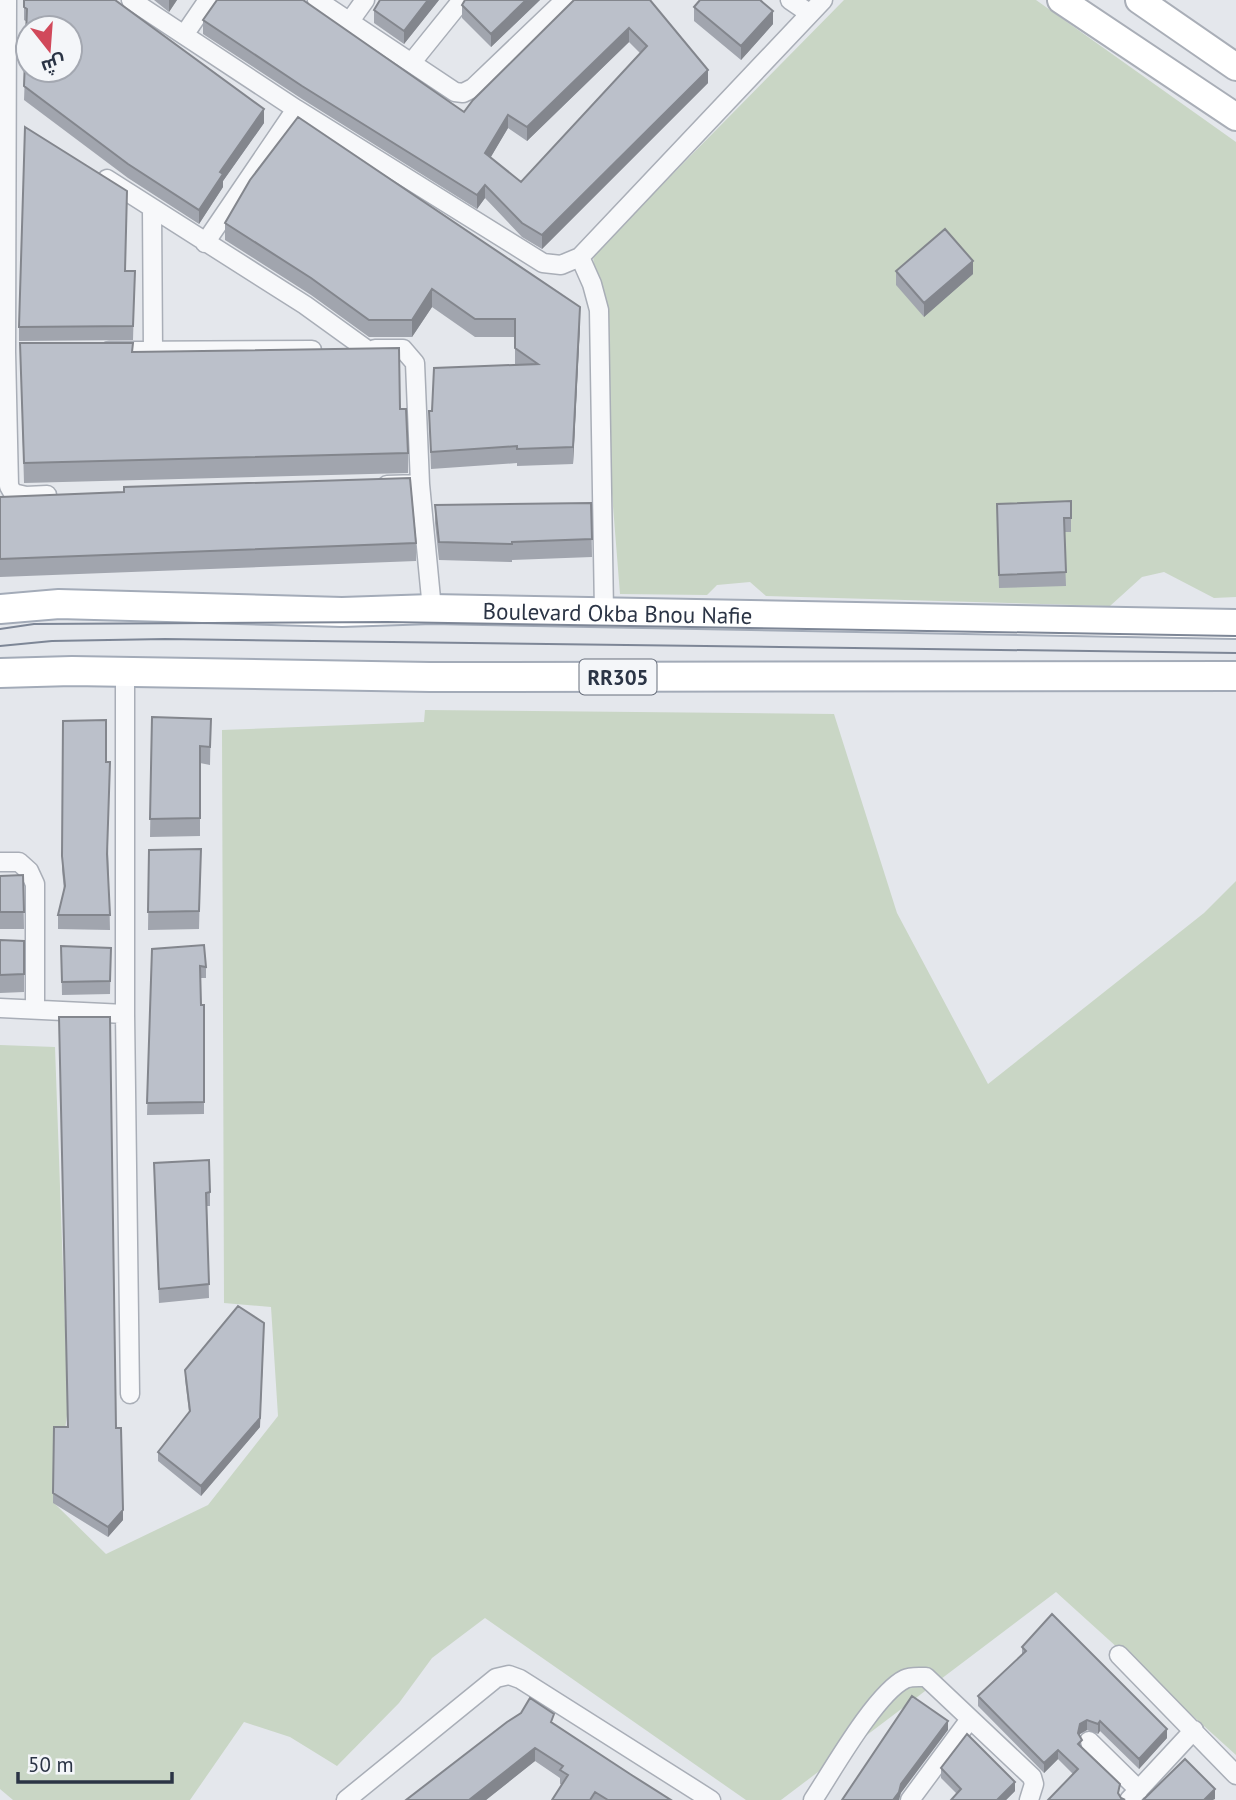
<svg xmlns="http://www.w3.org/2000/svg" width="1236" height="1800" viewBox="0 0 1236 1800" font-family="'PT Sans',Cairo,sans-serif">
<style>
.green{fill:#c9d6c5}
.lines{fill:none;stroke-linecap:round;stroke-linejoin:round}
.street-casing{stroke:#a9aeb7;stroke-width:21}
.secondary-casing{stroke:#a9aeb7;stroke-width:30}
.primary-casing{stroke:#a3abb8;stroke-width:32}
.street{stroke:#f7f8fa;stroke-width:18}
.secondary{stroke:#fff;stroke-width:26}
.primary{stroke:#fff;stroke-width:28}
.tram{stroke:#7d8696;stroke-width:2}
.wall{fill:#a1a5ae;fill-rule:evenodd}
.shaded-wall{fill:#83868d}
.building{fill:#bbc0ca;stroke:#83868d;stroke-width:2;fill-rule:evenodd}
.labels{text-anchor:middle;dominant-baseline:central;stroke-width:7;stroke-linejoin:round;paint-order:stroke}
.shield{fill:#f4f6f9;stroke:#676e7b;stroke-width:2}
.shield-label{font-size:21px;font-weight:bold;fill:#2b3445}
.street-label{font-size:23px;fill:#2b3445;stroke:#f4f6f9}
</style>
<rect width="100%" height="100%" fill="#e4e7ec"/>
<!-- green -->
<path class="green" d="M844,0H1036L1236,142V597L1214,598L1164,572L1142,577L1110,606L766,596L750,582L717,585L707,595L620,594L593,255Z
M425,710L834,714L897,913L988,1084L1204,913L1236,881V1755L1056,1592L781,1800H746L485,1618L432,1658L399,1703L337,1766L290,1737L244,1722L190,1800H13L0,1789V1045L55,1047L68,1409L54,1503L106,1554L208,1505L278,1416L271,1307L224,1303L222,730L424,722Z"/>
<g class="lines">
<!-- street casing -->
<g class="street-casing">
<path id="street" d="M7,0L6,352L9,486L13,493L26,496L47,495
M131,0L296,109L543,263L561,265L580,257L823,0
M317,0L455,92L463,93L473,88L565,0
M790,0L809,13
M350,21L365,0
M184,35L208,0
M412,62L462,0
M107,179L305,305L366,349
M152,208L153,351
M205,243L296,109
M580,257L592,284L599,310L604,612
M375,349H403L415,363L420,484L432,609
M109,351L312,350
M387,485L420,484
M125,673V1014L130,1394
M0,862H19L29,871L35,884V1009
M0,1008L125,1014
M1119,1655L1236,1775
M1089,1741L1139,1790
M346,1800L496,1678L509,1675L520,1679L711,1800
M813,1800C832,1771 876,1693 905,1679C911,1676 919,1677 926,1677L1032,1777L1034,1784L1029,1800
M910,1800L970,1719
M1129,1800L1194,1730"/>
</g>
<!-- secondary casing -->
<g class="secondary-casing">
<path id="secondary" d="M1061,0L1236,117
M1139,0L1236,67"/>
</g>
<!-- primary casing -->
<g class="primary-casing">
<g id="primary">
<path id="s1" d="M0,609L59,604L342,612L432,609L1236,624"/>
<path d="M0,673L72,671L430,677L1236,676"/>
</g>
</g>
<!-- street -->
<use href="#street" class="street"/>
<!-- secondary -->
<use href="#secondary" class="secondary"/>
<!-- primary -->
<use href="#primary" class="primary"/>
<!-- tram -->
<path class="tram" d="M0,629L34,624L387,622L1236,636
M0,646L52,641L165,639L1236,653"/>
</g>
<!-- wall -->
<path class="wall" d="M24,0L264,123L223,181V187L199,224L128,178L24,100L27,22L24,20Z
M154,0H177L169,12Z
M439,0L404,44L374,23V10Z
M465,0H540L491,47L462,18V5Z
M650,0L708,83L542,249L522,237L485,198L477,209L302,99L203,34V20L464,112ZM629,42L640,53L521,182L490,158L508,128L527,141Z
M694,7L773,24L741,60L694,21Z
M225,223L580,324L573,464L517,466V463L431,469L429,411H432L515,365V337H475L432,307L412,337H369L311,295L225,240Z
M125,271H135L133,340L19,341V327Z
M896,271L973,274L924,317L896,285Z
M20,343L133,352L400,409L408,453V473L24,483Z
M0,497L416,543V561L0,577Z
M1071,501V532H1064L1066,586L999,588L997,517Z
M591,503L592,557L512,560V562L439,560L435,523V505Z
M152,717L211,719L210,765L200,763V836L150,837Z
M63,721L106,762L110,930L58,929V915L64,890L62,870Z
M201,849L199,929L148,930L149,850Z
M23,875L24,929H0V876Z
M0,940L24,941V992L0,993Z
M61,946L111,948L110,994L62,995Z
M152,949L206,967V978H200L201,1005H204V1114L147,1115Z
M154,1177L210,1192V1206H207L209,1298L159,1303Z
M185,1370L260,1427L201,1496L158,1461V1452L189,1412L185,1379Z
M54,1427L116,1428L123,1520L108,1537L53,1503Z
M1022,1647L1167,1738L1139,1769L1100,1731L1098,1734L1087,1730L1080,1734V1736L1082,1747L1120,1784L1073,1774L1058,1759L1044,1773L978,1706V1696L1022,1655Z
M554,1724L630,1774L671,1800H552L562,1785L560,1784V1778L535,1761L486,1800H406Z
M941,1768L1015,1791L1006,1800H951L957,1794L941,1778Z"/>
<!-- shaded-wall -->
<path class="shaded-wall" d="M169,0H177L169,12Z
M428,0H439L404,44V31Z
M526,0H540L491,47V34Z
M773,11V24L741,60V46Z
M629,28V42L527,141V127Z
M708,70V83L542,249V235Z
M264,109V123L223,181V187L199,224V210L220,172Z
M508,115V128L485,167V153Z
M485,185V198L477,209V195Z
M973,261V274L924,317V303Z
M432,289V307L412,337V320Z
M580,307V324L573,464V447Z
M264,1333L260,1427L201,1496V1486Z
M123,1510V1520L108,1537V1527Z
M1087,1720V1730L1080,1734L1078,1743V1733L1080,1724Z
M948,1721V1730L901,1793L899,1800H893L901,1784Z
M1100,1721V1731L1098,1734V1724Z
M1167,1729V1738L1139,1769V1759Z
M535,1748V1761L486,1800H469Z
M1058,1750V1759L1044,1773V1763Z
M1015,1782V1791L1006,1800H997Z
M1215,1789V1799L1213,1800H1204Z"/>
<!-- building -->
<path class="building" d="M24,0H115L264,109L220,172L223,174L199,210L128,164L24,86L27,9L24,7ZM28,28H70V70H28Z
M217,0H303L464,112L473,100L574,0H650L708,70L542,235L522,223L485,185L477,195L302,86L203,20ZM629,28L647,46L521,182L485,153L508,115L527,127Z
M380,0H428L404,31L374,10Z
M465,0H526L491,34L462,5Z
M700,0H760L773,11L741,46L694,7Z
M298,117L580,307L573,447L517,449V446L431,452L429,411H432L434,368L538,364L515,348V319H475L432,289L412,320H369L311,278L225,223L250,180Z
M25,127L127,191L125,271H135L133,326L19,327Z
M945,229L973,261L924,303L896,271Z
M20,343H133L132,352L399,348L400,409H406L408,453L24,463Z
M410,478L416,543L0,559V497L124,492V487Z
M1071,501V518H1064L1066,572L999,575L997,504Z
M591,503L592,539L512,542V544L439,542L435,505Z
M152,717L211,719L210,747L200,746V818L150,819Z
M106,720V762H110L107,854L110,915H58L65,886L62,856L63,721Z
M201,849L199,911L148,912L149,850Z
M23,875L24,912H0V876Z
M0,940L24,941V974L0,975Z
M204,945L206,967L200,966L201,1005H204V1102L147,1103L152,949Z
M61,946L111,948L110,981L62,982Z
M59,1017H110L116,1428H121L123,1510L108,1527L53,1493L54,1427H68Z
M209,1160L210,1192L206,1193L209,1284L159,1289L154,1163Z
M238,1306L264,1323L260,1418L201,1486L158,1452L190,1411L185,1370Z
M1052,1614L1167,1729L1139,1759L1100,1721L1098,1724L1087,1720L1080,1724L1078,1733L1082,1740L1078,1744L1120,1784L1118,1793L1121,1798L1125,1800H1048L1078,1769L1058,1750L1044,1763L978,1696L1026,1651L1022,1647Z
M912,1696L948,1721L901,1784L899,1792L893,1800H842Z
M530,1698L554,1714L551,1722L630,1774L671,1800H608L595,1792L590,1800H552L568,1775L560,1770L563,1766L535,1748L469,1800H406L507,1722L521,1713Z
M967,1734L1015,1782L997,1800H951L961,1789L941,1768Z
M1185,1759L1215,1789L1204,1800H1143Z"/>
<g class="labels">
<!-- shield labels -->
<rect class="shield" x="579.5" y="659.5" width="77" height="35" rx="5"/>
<g class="shield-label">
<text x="618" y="677">RR305</text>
</g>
<!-- street labels -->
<g class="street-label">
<text stroke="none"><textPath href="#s1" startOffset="618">Boulevard Okba Bnou Nafie</textPath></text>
</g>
</g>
<!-- north arrow -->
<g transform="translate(49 49) rotate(163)"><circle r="33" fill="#f4f6f9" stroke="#a4a8b1" stroke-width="2"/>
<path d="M0-5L12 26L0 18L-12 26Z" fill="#d1495b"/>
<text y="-10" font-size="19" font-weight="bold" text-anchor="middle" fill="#2b3445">ش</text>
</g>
<!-- scale -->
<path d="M18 1772v10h154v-10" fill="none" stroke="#2b3445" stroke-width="3.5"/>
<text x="28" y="1772" font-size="21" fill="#2b3445" stroke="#f4f6f9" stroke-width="5" paint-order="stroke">50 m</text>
</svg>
